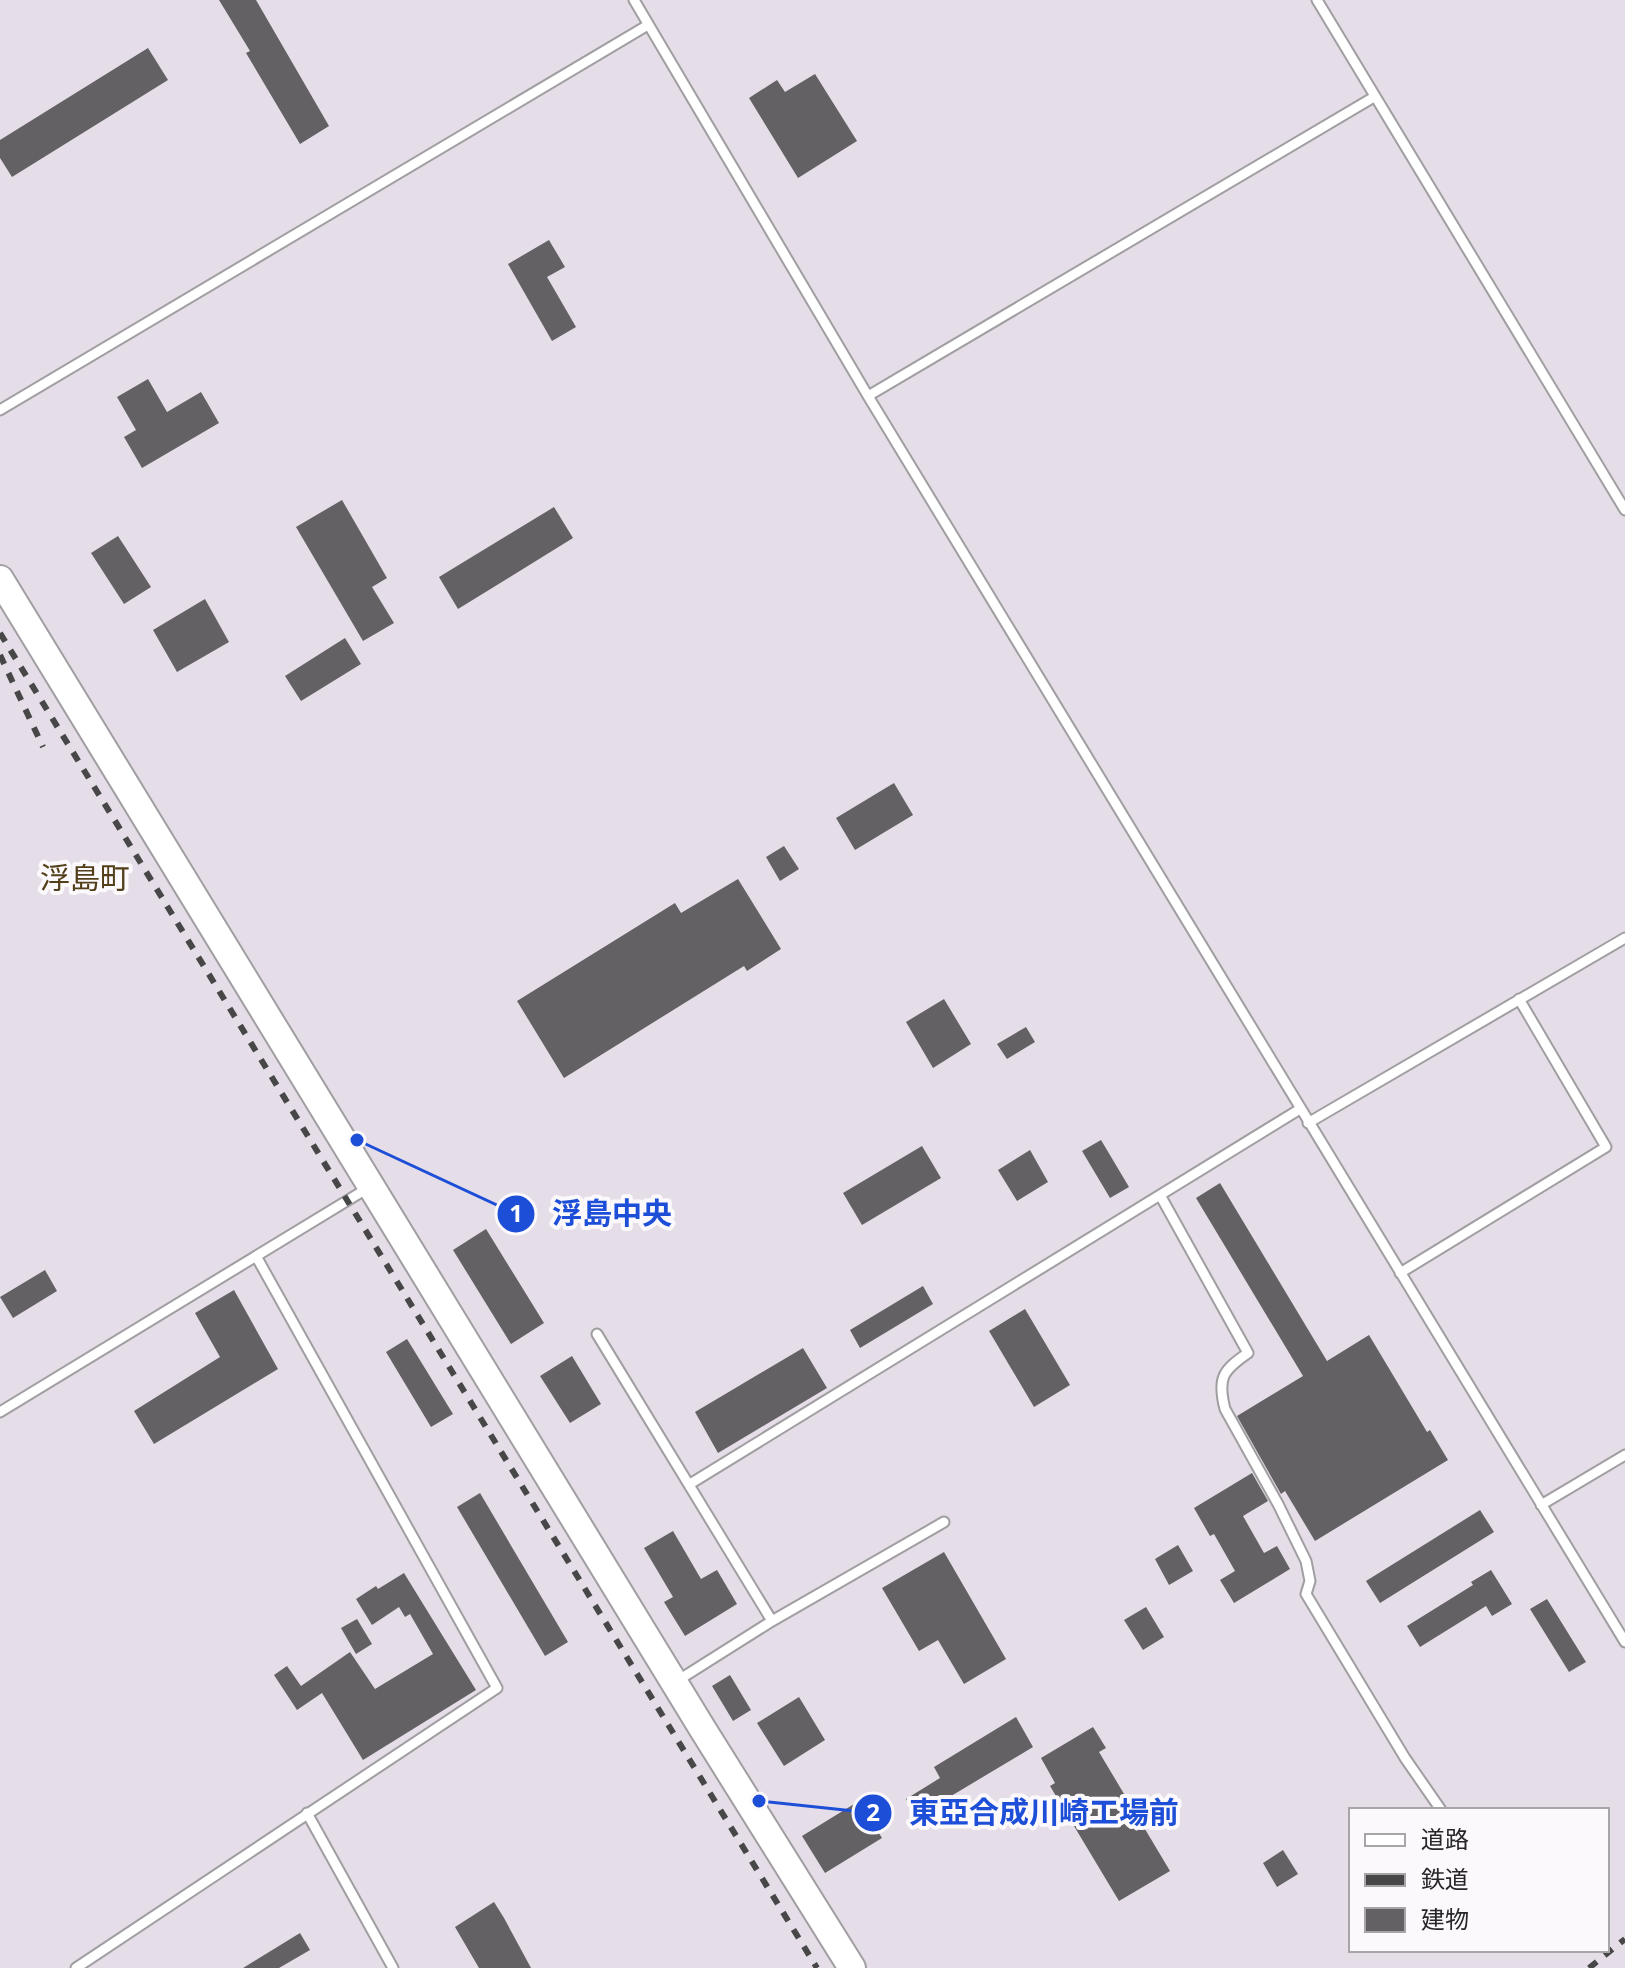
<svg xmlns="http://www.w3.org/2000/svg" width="1625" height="1968" viewBox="0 0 1625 1968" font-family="'Noto Sans','Noto Sans JP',sans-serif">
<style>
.built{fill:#e5dde7;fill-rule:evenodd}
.building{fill:#636164}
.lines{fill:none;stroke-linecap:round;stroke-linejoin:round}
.lane-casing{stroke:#a09ea1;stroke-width:13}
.secondary-casing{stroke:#a09ea1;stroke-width:30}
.lane{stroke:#fff;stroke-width:9}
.secondary{stroke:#fff;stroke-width:26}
.rail{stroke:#484748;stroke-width:6;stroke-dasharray:10 10;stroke-linecap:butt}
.labels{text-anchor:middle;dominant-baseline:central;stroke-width:8;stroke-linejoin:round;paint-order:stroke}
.neighbourhood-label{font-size:30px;fill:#523e18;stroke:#fbf9fc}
.leader{fill:none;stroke:#1d4ed8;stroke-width:3}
.callout-dot{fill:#1d4ed8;stroke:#fbf9fc;stroke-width:3}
.mark-label{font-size:24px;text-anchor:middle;font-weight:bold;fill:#fff}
.callout-label{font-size:30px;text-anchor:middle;font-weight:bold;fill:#1d4ed8;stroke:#fbf9fc;stroke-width:8;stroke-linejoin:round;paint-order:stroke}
</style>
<rect width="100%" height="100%" fill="#eeebef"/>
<!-- built -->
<path class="built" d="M0,0H1625V1968H0ZM1351,1810H1607V1950H1351Z"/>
<!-- building -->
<path class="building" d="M219,0H256L329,126L300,144L246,53L250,51Z
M148,48L168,80L12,177L0,158V140Z
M815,74L857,141L798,178L749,98L777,80L785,92Z
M549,240L565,267L547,277L576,327L552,341L508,264Z
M148,379L167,412L201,392L219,423L142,468L124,437L136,430L117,397Z
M342,500L387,578L372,587L394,623L363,641L296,527Z
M554,507L573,538L458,609L439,577Z
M118,536L151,587L124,604L91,553Z
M205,599L229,642L177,672L153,630Z
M345,638L361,664L301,701L285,676Z
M894,783L913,815L855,850L836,818Z
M784,846L799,869L780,881L766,857Z
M738,879L781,949L747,971L744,966L564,1078L517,1001L675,903L681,913Z
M944,999L971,1044L933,1068L906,1022Z
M1026,1027L1035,1042L1007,1059L997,1044Z
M1101,1140L1129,1187L1110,1198L1082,1151Z
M922,1146L941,1178L862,1225L843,1193Z
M1030,1150L1048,1182L1017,1201L998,1170Z
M1220,1183L1327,1361L1369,1335L1427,1432L1430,1430L1448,1460L1315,1541L1285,1491L1281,1494L1237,1416L1303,1376L1196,1198Z
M486,1229L544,1323L511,1344L453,1250Z
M45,1270L57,1291L13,1318L0,1297Z
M923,1286L933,1304L860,1348L850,1330Z
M234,1290L278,1369L154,1444L134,1411L220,1357L195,1313Z
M1025,1309L1070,1385L1034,1407L989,1331Z
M407,1339L453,1414L431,1427L386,1352Z
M803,1348L827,1388L718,1453L695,1412Z
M572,1356L601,1404L570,1423L540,1376Z
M1252,1473L1268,1501L1243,1516L1264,1553L1277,1546L1290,1569L1234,1603L1220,1580L1235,1571L1214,1534L1210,1536L1194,1508Z
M480,1493L568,1642L545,1656L457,1507Z
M1480,1510L1494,1532L1380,1603L1366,1581Z
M673,1531L701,1579L717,1570L737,1604L685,1636L664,1602L673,1597L644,1548Z
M1178,1545L1193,1571L1169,1585L1155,1559Z
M944,1552L1006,1659L964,1684L938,1640L919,1651L882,1588Z
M1491,1570L1512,1604L1492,1616L1486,1606L1420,1647L1407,1626L1473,1585L1471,1582Z
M404,1573L476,1690L363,1760L322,1693L297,1710L274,1675L287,1666L301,1686L350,1652L375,1689L433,1654L410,1614L405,1617L399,1607L372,1625L356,1599L376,1586L378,1589Z
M1547,1599L1586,1662L1569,1672L1530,1609Z
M1146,1607L1164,1637L1143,1650L1124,1620Z
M357,1619L372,1644L356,1654L341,1628Z
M730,1675L751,1710L733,1721L712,1686Z
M799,1697L825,1740L784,1766L757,1723Z
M1016,1717L1033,1747L916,1817L906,1799L940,1778L934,1767Z
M1093,1727L1106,1748L1099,1752L1170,1871L1119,1901L1050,1786L1055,1783L1041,1758Z
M859,1801L882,1838L825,1873L802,1836Z
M1283,1850L1298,1874L1277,1887L1263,1863Z
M494,1902L504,1918L531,1968H479L455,1927Z
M300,1933L310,1950L279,1968H243Z"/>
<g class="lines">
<!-- lane casing -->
<g class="lane-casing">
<path id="lane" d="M634,0L868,396L1625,1642
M1317,0L1625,510
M868,396L1374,97
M0,410L648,25
M1308,1123L1625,938
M1160,1195L1248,1353C1223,1370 1217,1378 1225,1409L1278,1504L1306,1561L1310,1581L1306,1594L1405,1758L1441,1810
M1400,1273L1606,1147L1519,999
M597,1334L772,1621
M0,1412L368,1188
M690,1484L1300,1109
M1541,1505L1625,1455
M677,1681L772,1621L944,1522
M307,1813L393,1968
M76,1968L497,1688L256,1256"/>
</g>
<!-- secondary casing -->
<g class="secondary-casing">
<path id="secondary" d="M0,579L702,1728L852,1968"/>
</g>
<!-- lane -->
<use href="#lane" class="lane"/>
<!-- secondary -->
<use href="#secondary" class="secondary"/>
<!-- rail -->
<path class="rail" d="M0,633L817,1968
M0,655L43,747
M1589,1968L1625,1939"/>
</g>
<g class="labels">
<!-- neighbourhood labels -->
<g class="neighbourhood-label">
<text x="85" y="877">浮島町</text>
</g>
</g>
<!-- callouts -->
<path class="leader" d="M357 1140L516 1214M759 1801L873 1813"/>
<g class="callout-dot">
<circle cx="357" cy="1140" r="8"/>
<circle cx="759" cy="1801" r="8"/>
<circle cx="516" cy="1214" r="20"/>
<circle cx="873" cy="1813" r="20"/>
</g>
<g class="mark-label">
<text x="516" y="1222">1</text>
<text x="873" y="1821">2</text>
</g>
<g class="callout-label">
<text x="612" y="1224">浮島中央</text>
<text x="1044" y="1823">東亞合成川崎工場前</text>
</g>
<!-- legend -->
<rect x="1349" y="1808" width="260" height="144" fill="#fbf9fc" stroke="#a7a5a7" stroke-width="2"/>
<rect x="1365" y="1834" width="40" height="12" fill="#ffffff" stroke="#a7a5a7" stroke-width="2"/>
<text x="1421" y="1848" font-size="24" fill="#282728">道路</text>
<rect x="1365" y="1874" width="40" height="12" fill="#484748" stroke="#a7a5a7" stroke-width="2"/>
<text x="1421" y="1888" font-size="24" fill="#282728">鉄道</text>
<rect x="1365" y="1908" width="40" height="24" fill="#636164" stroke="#a7a5a7" stroke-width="2"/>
<text x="1421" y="1928" font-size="24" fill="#282728">建物</text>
</svg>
